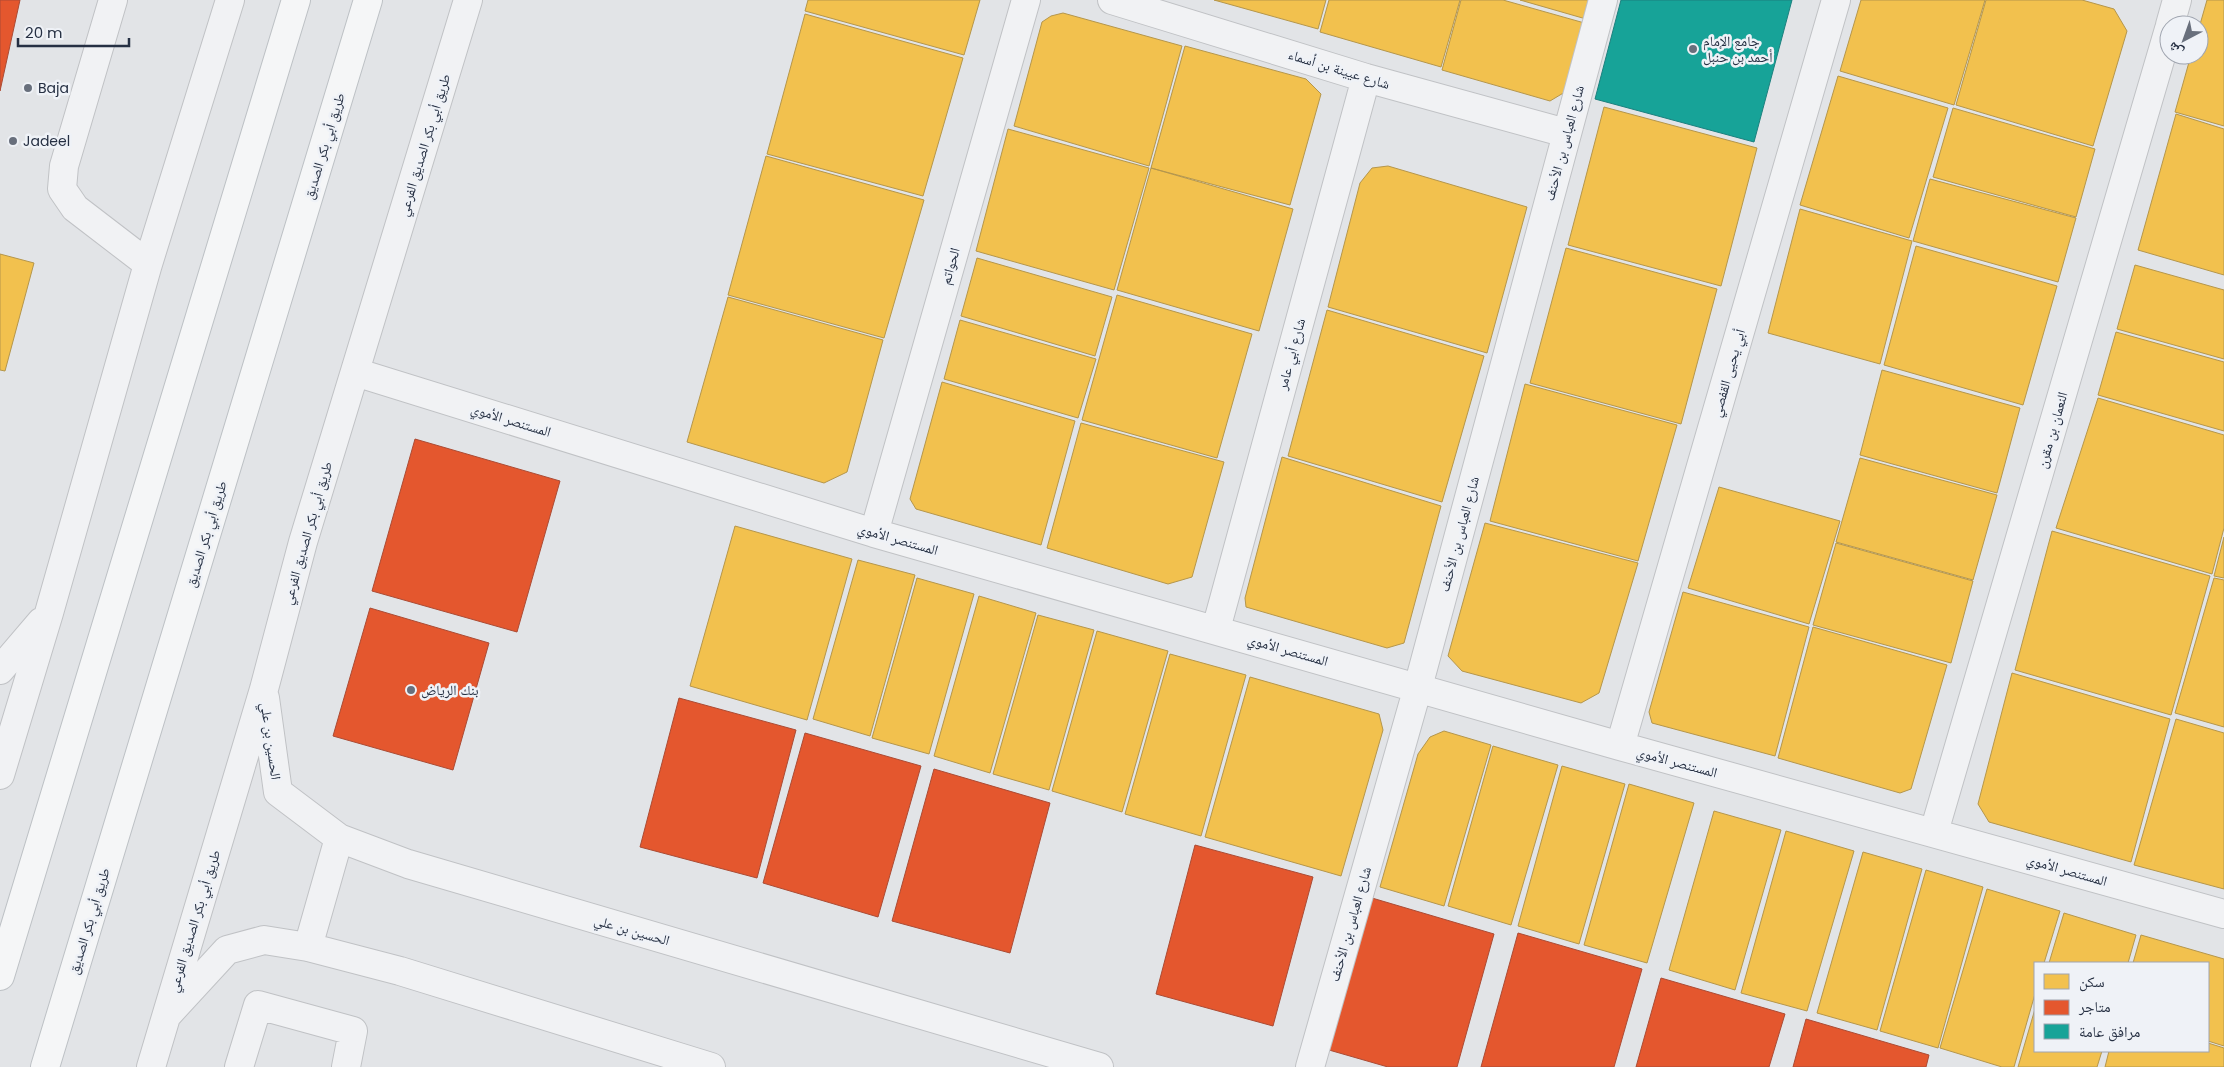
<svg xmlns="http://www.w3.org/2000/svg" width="2224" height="1067" viewBox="0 0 2224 1067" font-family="Poppins,'Noto Naskh Arabic',sans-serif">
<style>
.homes{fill:#f2c14e;stroke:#b5964b}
.shops{fill:#e4572e;stroke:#ab4b34}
.public{fill:#17a398;stroke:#1c807e}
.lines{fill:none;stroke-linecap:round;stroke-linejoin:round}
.minor-casing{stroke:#c0c2c5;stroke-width:30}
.major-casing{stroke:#bdc1c5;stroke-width:30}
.minor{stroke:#f1f2f4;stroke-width:28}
.major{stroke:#f5f6f7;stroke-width:28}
.poi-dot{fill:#686f7c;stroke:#eff2f7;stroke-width:2}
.labels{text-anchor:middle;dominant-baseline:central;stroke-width:5;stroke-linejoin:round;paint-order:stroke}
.poi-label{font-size:14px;fill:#263043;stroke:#eff2f7;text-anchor:start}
.street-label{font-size:14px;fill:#263043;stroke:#eff2f7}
</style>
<rect width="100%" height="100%" fill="#e2e4e7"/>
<!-- homes -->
<path class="homes" d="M808,0H980L964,55L805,11Z
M1214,0H1326L1318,29Z
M1329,0H1460L1441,67L1320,32Z
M1461,0H1503L1588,24L1570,89L1550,101L1442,70Z
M1520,0H1592L1586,19Z
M1861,0H1985L1954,105L1840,71Z
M1986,0H2082L2114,9L2127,31L2093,146L1956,105Z
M2207,0H2224V126L2175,112L2191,55H2199V28Z
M1063,13L1182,46L1149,166L1014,126L1042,22L1051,16Z
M805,14L963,58L923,196L767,154Z
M1185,46L1306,79L1321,94L1290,205L1151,168Z
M1838,76L1948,108L1909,238L1800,205Z
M1604,107L1757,148L1721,286L1568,245Z
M1953,108L2095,149L2076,217L1933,177Z
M2176,114L2224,129V275L2138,250Z
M1008,129L1149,168L1114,290L976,251Z
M766,156L924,200L884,338L728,295Z
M1388,166L1527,207L1487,353L1328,307L1360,183L1372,168Z
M1151,168L1293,209L1259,331L1117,290Z
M1930,179L2076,218L2058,282L1913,241Z
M1800,209L1912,241L1880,364L1768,333Z
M1916,246L2057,286L2023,405L1884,365Z
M1566,248L1717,289L1681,424L1530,383Z
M0,254L34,263L5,371L0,370Z
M977,258L1112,297L1095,356L961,316Z
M2135,265L2224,290V359L2117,329Z
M1117,295L1252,334L1217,458L1082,420Z
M728,297L883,340L847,472L824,483L687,442Z
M1327,310L1484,356L1442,502L1288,456Z
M960,320L1096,359L1078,418L944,379Z
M2116,332L2224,362V431L2098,395Z
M1882,370L2020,408L1997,493L1860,455Z
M942,382L1075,421L1041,545L916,509L910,499Z
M1525,384L1677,425L1638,561L1490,521Z
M2098,398L2224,435V528L2212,574L2056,528Z
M1081,423L1224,462L1192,577L1168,584L1047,548Z
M1282,457L1441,506L1404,643L1387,648L1246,607L1245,598Z
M1860,458L1997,495L1973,580L1836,542Z
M1719,487L1840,521L1809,624L1688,588Z
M1485,523L1638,563L1599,693L1581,703L1462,671L1448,656Z
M735,526L852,559L807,720L690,686Z
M2052,531L2210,576L2171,715L2015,670Z
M2224,537V578L2214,576Z
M1836,543L1973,581L1951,663L1813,625Z
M858,560L915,575L870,736L813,719Z
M917,578L974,594L929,754L872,738Z
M2214,578L2224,580V727L2175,713Z
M1683,592L1809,627L1775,756L1652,723L1649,712Z
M979,596L1036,613L990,773L934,756Z
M1038,615L1094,630L1049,790L993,774Z
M1813,627L1947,665L1911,789L1900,793L1778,758Z
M1097,631L1168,651L1122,812L1052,791Z
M1170,654L1246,675L1201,836L1125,814Z
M2012,673L2170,719L2131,862L1989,822L1978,804Z
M1250,677L1379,714L1383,730L1341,876L1205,837Z
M2176,719L2224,733V889L2134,865Z
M1444,731L1491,745L1444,906L1380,887L1418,754L1430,737Z
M1493,746L1558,765L1511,925L1448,906Z
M1562,766L1625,784L1579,944L1518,926Z
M1629,784L1694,803L1647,963L1584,945Z
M1714,811L1781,830L1735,990L1669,970Z
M1786,831L1854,851L1807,1011L1741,993Z
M1863,852L1922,869L1877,1030L1817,1013Z
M1926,870L1983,887L1938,1048L1880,1031Z
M1987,889L2060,911L2044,963H2035V994L2014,1067H2002L1940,1048Z
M2064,913L2136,935L2128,963H2049Z
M2141,935L2224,959V1046L2208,1041V963H2133Z
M2035,1009V1051H2102L2097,1067H2018Z
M2208,1043L2224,1048V1067H2105L2109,1051H2208Z"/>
<!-- shops -->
<path class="shops" d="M0,0H20L0,91Z
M415,439L560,481L517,632L372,591Z
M370,608L489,643L453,770L333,736Z
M679,698L796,730L757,878L640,847Z
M805,733L921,766L878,917L763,883Z
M934,769L1050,803L1010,953L892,921Z
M1195,845L1313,877L1273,1026L1156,994Z
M1372,898L1494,934L1457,1067H1388L1329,1050Z
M1518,933L1642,969L1614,1067H1481Z
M1661,978L1785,1014L1769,1067H1636Z
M1806,1019L1929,1055L1926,1067H1793Z"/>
<!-- public -->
<path class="public" d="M1621,0H1792L1754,142L1595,99Z"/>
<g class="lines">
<!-- minor casing -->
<g class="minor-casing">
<path id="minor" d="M113,0L64,166L62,189L75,208L148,264
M1112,0L1366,78L1566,133
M2170,25L2177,0
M355,372L874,533L1620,746L2224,914
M874,533L1026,0
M1216,629L1366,78
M0,670L41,622
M265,698L278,792L339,838L408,864L1099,1067
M1620,746L1836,0
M0,775L49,613L148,264L230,0
M1934,832L2169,29
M308,947L339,838
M169,1013L227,950L264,940L308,947L400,971L711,1067
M151,1067L264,689L303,542L468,0
M239,1067L258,1005L353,1031L346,1067
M1310,1067L1418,687L1603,0"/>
</g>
<!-- major casing -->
<g class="major-casing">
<path id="major" d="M0,976L296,0
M45,1067L368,0"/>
</g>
<!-- minor -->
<use href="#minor" class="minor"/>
<!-- major -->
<use href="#major" class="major"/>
</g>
<!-- markers -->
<g class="poi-dot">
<circle cx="1693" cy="49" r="5"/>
<circle cx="28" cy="88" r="5"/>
<circle cx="13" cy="141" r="5"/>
<circle cx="411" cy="690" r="5"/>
</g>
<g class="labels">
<!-- poi labels -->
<g class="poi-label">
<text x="1703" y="41">جامع الإمام<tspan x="1703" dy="16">أحمد بن حنبل</tspan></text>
<text x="38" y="88">Baja</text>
<text x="23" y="141">Jadeel</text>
<text x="421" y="690">بنك الرياض</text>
</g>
<!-- street labels -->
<g class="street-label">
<text transform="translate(1339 69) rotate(17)">شارع عيينة بن أسماء</text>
<text transform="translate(1564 143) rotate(-75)">شارع العباس بن الأحنف</text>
<text transform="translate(424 145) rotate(-73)">طريق أبي بكر الصديق الفرعي</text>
<text transform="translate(324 146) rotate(-73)">طريق أبي بكر الصديق</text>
<text transform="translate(950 266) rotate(-74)">الحواتم</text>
<text transform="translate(1291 354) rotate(-75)">شارع أبي عامر</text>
<text transform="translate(1728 373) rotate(-74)">أبي يحيى القفصي</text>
<text transform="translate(511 420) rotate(17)">المستنصر الأموي</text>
<text transform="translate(2052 430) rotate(-74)">النعمان بن مقرن</text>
<text transform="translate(307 533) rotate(-74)">طريق أبي بكر الصديق الفرعي</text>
<text transform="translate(206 534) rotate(-73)">طريق أبي بكر الصديق</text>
<text transform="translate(1459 534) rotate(-75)">شارع العباس بن الأحنف</text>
<text transform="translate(898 539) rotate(16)">المستنصر الأموي</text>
<text transform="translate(1288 650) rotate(16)">المستنصر الأموي</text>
<text transform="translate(271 741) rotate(82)">الحسين بن علي</text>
<text transform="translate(1677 762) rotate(15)">المستنصر الأموي</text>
<text transform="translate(2067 870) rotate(16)">المستنصر الأموي</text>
<text transform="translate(89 921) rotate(-73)">طريق أبي بكر الصديق</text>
<text transform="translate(194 921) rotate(-73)">طريق أبي بكر الصديق الفرعي</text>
<text transform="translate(1350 924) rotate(-74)">شارع العباس بن الأحنف</text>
<text transform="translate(632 930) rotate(16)">الحسين بن علي</text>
</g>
</g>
<!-- legend -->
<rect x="2034" y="962" width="175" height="90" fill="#eff2f7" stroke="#9fa4af"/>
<rect x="2044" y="974" width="25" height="15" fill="#f2c14e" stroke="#9fa4af"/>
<text x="2079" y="987" font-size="15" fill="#263043">سكن</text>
<rect x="2044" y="1000" width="25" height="15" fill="#e4572e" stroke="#9fa4af"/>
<text x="2079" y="1012" font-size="15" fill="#263043">متاجر</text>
<rect x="2044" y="1024" width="25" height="15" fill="#17a398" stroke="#9fa4af"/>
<text x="2079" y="1037" font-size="15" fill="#263043">مرافق عامة</text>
<!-- north arrow -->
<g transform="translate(2184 40) rotate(221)"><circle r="24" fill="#eff2f7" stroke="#9fa4af"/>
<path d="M0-4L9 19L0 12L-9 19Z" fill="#686f7c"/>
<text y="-8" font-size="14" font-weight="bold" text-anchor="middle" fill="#263043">ش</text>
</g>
<!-- scale -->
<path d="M18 38v8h111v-8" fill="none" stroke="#263043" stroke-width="2.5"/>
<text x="25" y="38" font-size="15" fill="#263043" stroke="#eff2f7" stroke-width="4" paint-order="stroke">20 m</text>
</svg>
